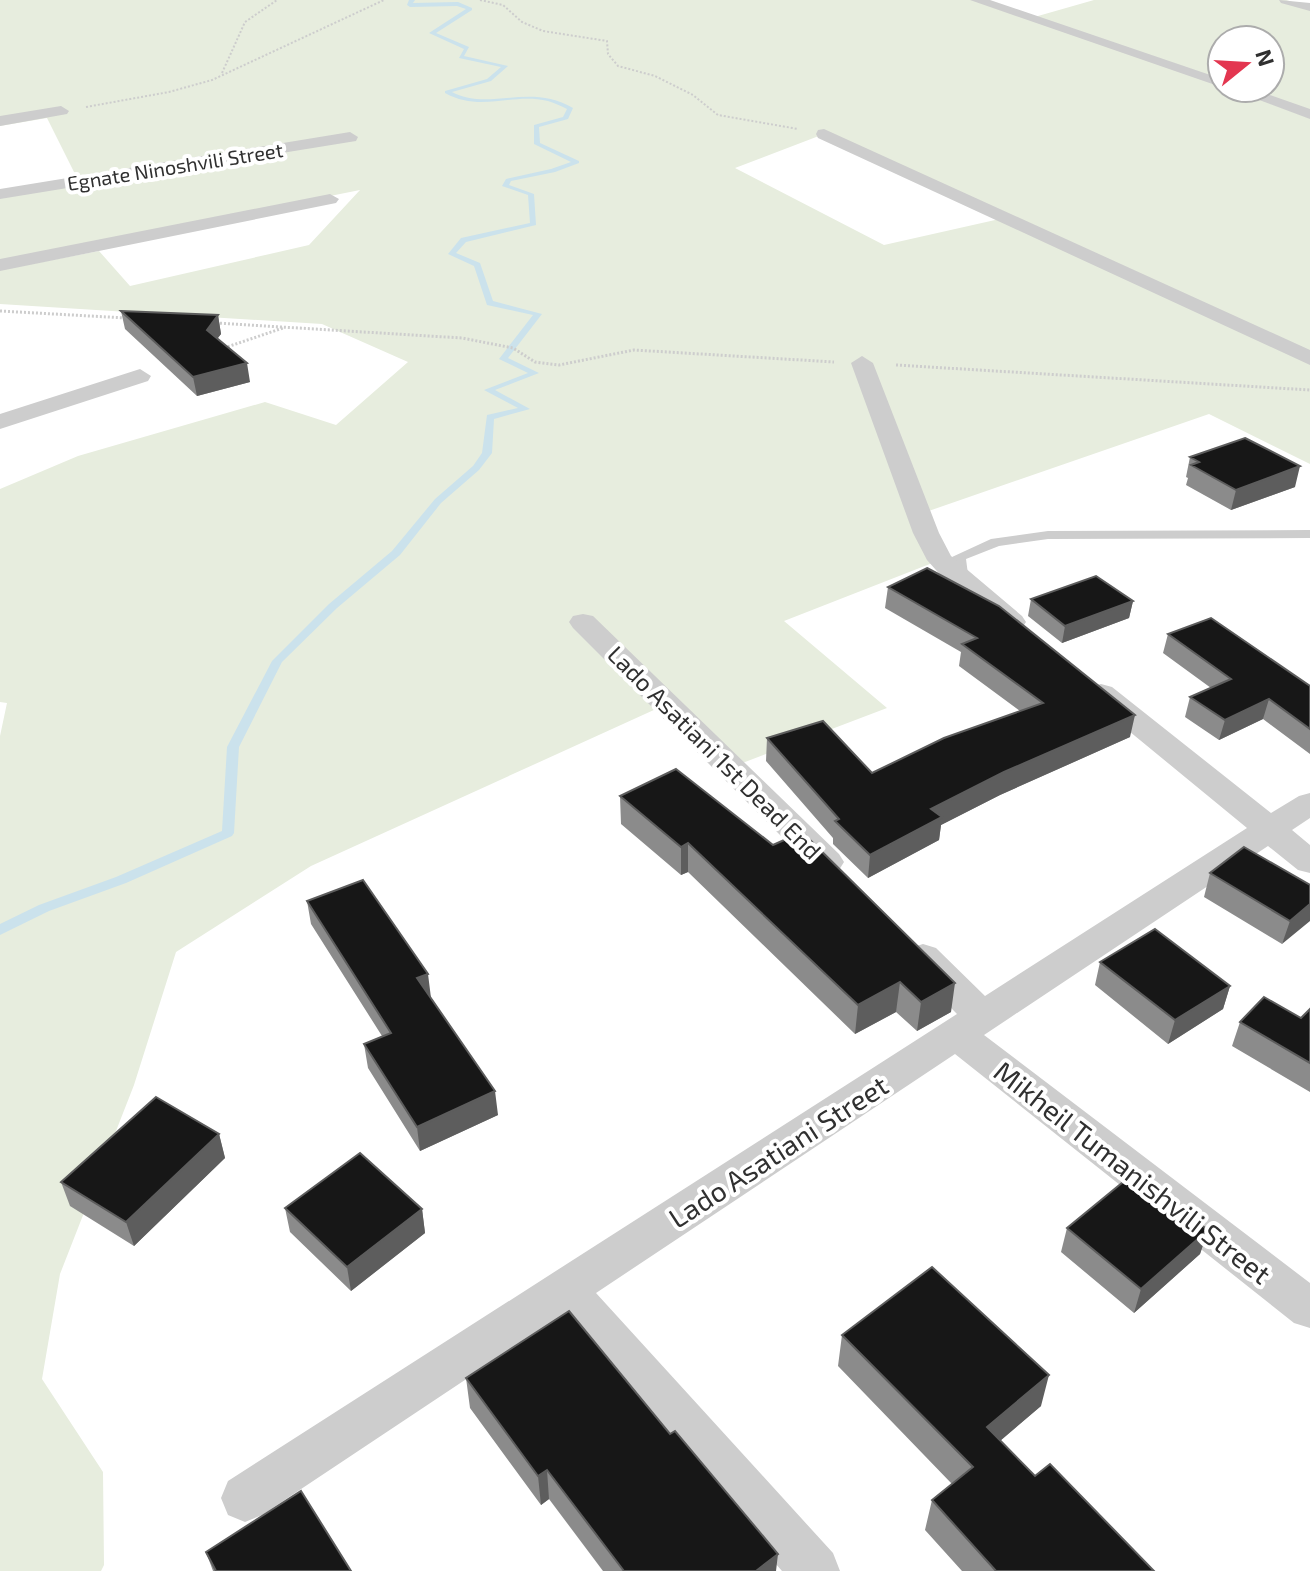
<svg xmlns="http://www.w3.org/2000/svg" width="1310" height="1571" viewBox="0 0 1310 1571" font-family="'Exo 2',sans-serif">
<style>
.green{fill:#e7edde;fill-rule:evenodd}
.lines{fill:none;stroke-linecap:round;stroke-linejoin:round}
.stream{fill:#cbe2ec;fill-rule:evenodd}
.path-far1{stroke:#cdcdcd;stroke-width:2;stroke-dasharray:2 2;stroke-linecap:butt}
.path{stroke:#cdcdcd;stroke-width:3;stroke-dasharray:2 2;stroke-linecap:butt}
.lane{fill:#cdcdcd;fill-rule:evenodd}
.street{fill:#cdcdcd;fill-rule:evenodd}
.wall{fill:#8b8b8b}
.shaded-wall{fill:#5d5d5d}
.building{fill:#171717;stroke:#5d5d5d;stroke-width:2}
.labels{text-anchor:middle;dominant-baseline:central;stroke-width:8;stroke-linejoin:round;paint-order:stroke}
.far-street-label{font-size:20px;fill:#303030;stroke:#fff}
.street-label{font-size:24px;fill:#303030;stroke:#fff}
.near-street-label{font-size:28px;fill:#303030;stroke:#fff}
</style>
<rect width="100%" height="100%" fill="#fff"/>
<!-- green -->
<path class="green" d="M0,0H977L1031,18L1094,0H1286L1310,7V464L1209,414L920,514L940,560L784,621L887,708L732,767L667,704L311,866L176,952L134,1085L60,1274L42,1379L103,1472L104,1565L101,1571H0V736L7,703L0,702V489L78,456L265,402L336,425L408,362L322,324L0,304V270L99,251L130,286L309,245L360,190L0,262V197L77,178L47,118L0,126ZM1222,40H1270V88H1222ZM824,134L1004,218L884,245L735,168Z"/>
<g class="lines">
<!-- stream -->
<path class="stream" d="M409,0H415L413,3L458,2L472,8V10L436,33L469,47L464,56L508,66L491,81L452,92C489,112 529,82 573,108L568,119L539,127L540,143L579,161V163L555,172L511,181L509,185L534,194L536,225L466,242L456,253L480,263L493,301L542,314L508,358L539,373L495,390L530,409L494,419L492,453L479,470L441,503L400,555L337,608L282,662L239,747L234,833L232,836L126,883L49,911L0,935V924L39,905L116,877L222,831L227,747L272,661L329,604L392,551L435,499L473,466L482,453L487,415L518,408L484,390L528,373L499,359L533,315L487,305L474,266L448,254L461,238L530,223L528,195L502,186L506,179L551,169L571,162L534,144V125L563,117L567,109C561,106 555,103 548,101C512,92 481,113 445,93V91L487,79L501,67L459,58L464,49L429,33L466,9L457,6L410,7L407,5Z"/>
<!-- path-far1 -->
<path class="path-far1" d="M480,0L503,5L522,22L543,31L607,41L608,54L618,66L655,76L693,95L718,115L798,129
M222,73L245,22L277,0
M86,107L169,92L212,80L384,0"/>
<!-- path -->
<path class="path" d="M0,311L126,318
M216,323L462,338L513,348L535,362L559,365L634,350L834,362
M224,348L283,328
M896,365L1310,390"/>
<!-- lane -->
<path class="lane" d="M1310,530V538L1048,539L999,546L966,559L969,582L962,586L955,582L952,557L991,539L1048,531Z"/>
<!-- street -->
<path class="street" d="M970,0H990L1222,79L1224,88Z
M1279,0L1310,3V11L1281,3Z
M1227,88H1250L1310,109V119Z
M61,106L69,111L67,114L0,126V116Z
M824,129L1310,350V365L818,138L816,134L818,130Z
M350,132L358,137L356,141L0,199V189Z
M330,194L339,199L336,203L0,271V259Z
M862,356L873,363L939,533L951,556L1022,616L1026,622L1022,628L1012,630L1002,628L952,588L927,560L913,533L851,363Z
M140,369L151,376L148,381L0,429V414Z
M583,614L593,616L839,854L844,862L839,870L827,873L815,870L573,628L569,622L573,616Z
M1101,684L1112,687L1271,813L1299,796L1310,793V818L1292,830L1310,845V873L1298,870L1268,846L984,1035L1310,1283V1328L1294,1323L955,1054L596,1293L833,1553L840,1571H782L561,1316L262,1515L245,1522L228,1515L221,1498L228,1481L957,1014L910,966L905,957L910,948L923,944L936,948L985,996L1247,828L1090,699L1086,693L1090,687Z"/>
</g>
<!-- wall -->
<path class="wall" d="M121,311L218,315L221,334L217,339L250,382L197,396L125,329Z
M1190,457L1295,487L1231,510L1186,485L1188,478L1186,477Z
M927,568L1130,737L1000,795L941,825L939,840L868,878L833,844V838L766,761L767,738L872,773L1020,711L959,666L961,652L885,608L888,587Z
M1031,599L1133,601L1129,618L1062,643L1028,616Z
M1168,634L1310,686V754L1263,719L1219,740L1185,717L1190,697L1211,688L1163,653Z
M620,796L951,1012L917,1031L896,1012L855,1034L688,872L681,875L621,824Z
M1210,873L1310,885L1282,944L1204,897Z
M307,901L431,998L498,1115L420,1151L368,1068L364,1044L382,1036L311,924Z
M1100,962L1230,986L1223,1009L1168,1044L1095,985Z
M1310,1009V1092L1232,1046L1240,1022L1301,1018Z
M219,1134L225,1158L134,1246L70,1206L61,1182Z
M285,1208L422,1209L425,1233L351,1291L290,1232Z
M1067,1228L1208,1230L1200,1254L1134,1313L1061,1252Z
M842,1335L1041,1406L1000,1441L1035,1476L1154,1571H962L925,1530L932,1500L952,1484L838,1366Z
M466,1378L776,1571H603L549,1499L541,1505L470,1408Z
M206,1552L351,1571H213Z"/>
<!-- shaded-wall -->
<path class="shaded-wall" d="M218,315L221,334L210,348L207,330Z
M247,363L250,382L197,396L193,377Z
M1300,466L1295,487L1231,510L1236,490Z
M1133,601L1129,618L1062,643L1065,626Z
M1269,699L1263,719L1219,740L1225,720Z
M1135,715L1130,737L1000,795L941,825L939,840L868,878L870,855L931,809L1004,772Z
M688,843V872L681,875V847Z
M1310,904V921L1282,944L1290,921Z
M428,974L431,998L417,978Z
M900,982L896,1012L855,1034L858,1005Z
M955,983L951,1012L917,1031L921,1002Z
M1230,986L1223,1009L1168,1044L1175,1020Z
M495,1091L498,1115L420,1151L417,1127Z
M219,1134L225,1158L134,1246L126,1222Z
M422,1209L425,1233L351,1291L347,1267Z
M1208,1230L1200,1254L1134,1313L1141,1289Z
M1049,1375L1041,1406L980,1458L987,1427Z
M547,1470L549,1499L541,1505L538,1476Z
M778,1554L776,1571H756Z"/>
<!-- building -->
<path class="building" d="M121,311L218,315L207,330L247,363L193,377Z
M1245,438L1300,466L1236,490L1191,465L1199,462L1190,457Z
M927,568L999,606L1135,715L1004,772L931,809L942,817L870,855L835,821L839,819L767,738L823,721L872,773L944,738L1043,703L962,644L977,638L888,587Z
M1096,576L1133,601L1065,626L1031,599Z
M1211,618L1310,686V729L1269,699L1225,720L1190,697L1231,679L1168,634Z
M676,769L773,845L802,832L955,983L921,1002L900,982L858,1005L688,843L681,847L620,796Z
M1244,847L1310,885V904L1290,921L1210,873Z
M363,880L428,974L417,978L495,1091L417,1127L364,1044L391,1033L307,901Z
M1155,929L1230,986L1175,1020L1100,962Z
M1264,997L1301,1018L1310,1009V1063L1240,1022Z
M156,1097L219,1134L126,1222L61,1182Z
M360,1153L422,1209L347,1267L285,1208Z
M1134,1173L1208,1230L1141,1289L1067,1228Z
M932,1267L1049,1375L987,1427L1035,1476L1050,1464L1154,1571H996L932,1500L973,1467L842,1335Z
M569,1311L670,1434L675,1431L778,1554L756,1571H624L547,1470L538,1476L466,1378Z
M301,1491L351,1571H216L206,1552Z"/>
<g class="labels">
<!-- far-street labels -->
<g class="far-street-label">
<text transform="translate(175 166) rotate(-9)">Egnate Ninoshvili Street</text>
</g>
<!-- street labels -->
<g class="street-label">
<text transform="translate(715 752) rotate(45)">Lado Asatiani 1st Dead End</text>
</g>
<!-- near-street labels -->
<g class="near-street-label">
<text transform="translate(778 1151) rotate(-33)">Lado Asatiani Street</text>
<text transform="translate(1133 1172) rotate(38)">Mikheil Tumanishvili Street</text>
</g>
</g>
<!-- north arrow -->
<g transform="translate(1246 64) rotate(72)"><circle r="38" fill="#ffffff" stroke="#acacac" stroke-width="2"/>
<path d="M0-6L14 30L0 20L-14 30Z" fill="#e33650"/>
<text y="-12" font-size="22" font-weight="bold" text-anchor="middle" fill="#303030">N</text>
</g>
</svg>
